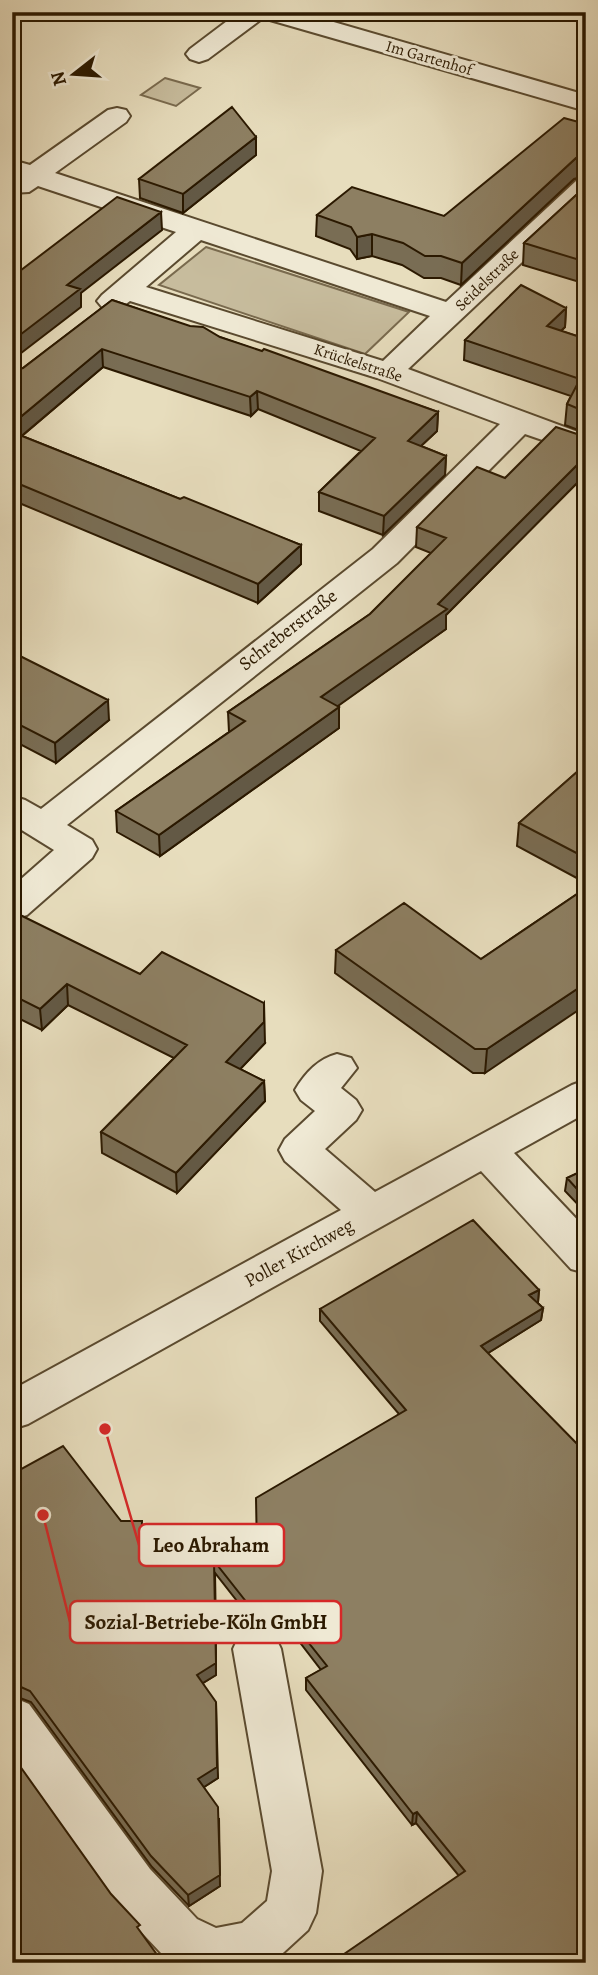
<svg xmlns="http://www.w3.org/2000/svg" width="598" height="1975" viewBox="0 0 598 1975" font-family="Alegreya,serif">
<style>
.green{fill:#c7bc9d;stroke:#796a4e;stroke-width:2}
.lines{fill:none;stroke-linecap:round;stroke-linejoin:round}
.minor-casing{stroke:#5a4a2f;stroke-width:4}
.minor{fill:#efe9d4;fill-rule:evenodd}
.wall{fill:#796d54;stroke:#2b1900;stroke-width:2}
.shaded-wall{fill:#635945;stroke:#2b1900;stroke-width:2}
.building{fill:#8d7f62;stroke:#2b1900;stroke-width:2}
.labels{text-anchor:middle;dominant-baseline:central;stroke-width:6;stroke-linejoin:round;paint-order:stroke}
.far-street-label{font-size:16px;fill:#2b1900;stroke:#efe9d4}
.street-label{font-size:19px;fill:#2b1900;stroke:#efe9d4}
.leader{fill:none;stroke:#d62828;stroke-width:2.5}
.callout-dot{fill:#d62828;stroke:#efe9d4;stroke-width:2.5}
.callout{fill:#efe9d4;stroke:#d62828;stroke-width:2.5}
.callout-label{font-size:21px;text-anchor:middle;font-weight:bold;fill:#2b1900}
</style>
<rect width="100%" height="100%" fill="#e7ddbd"/>
<filter id="stains"><feTurbulence type="fractalNoise" baseFrequency=".00286" numOctaves="4"/><feColorMatrix values="0 0 0 0 .2 0 0 0 0 .09 0 0 0 0 .02 0 0 0 .5 -.17"/></filter>
<radialGradient id="worn" r=".72"><stop offset=".6" stop-color="#630" stop-opacity="0"/><stop offset="1" stop-color="#630" stop-opacity=".3"/></radialGradient>
<!-- green -->
<path class="green" d="M165,78L200,88L176,106L141,95Z
M206,247L409,312L365,354L159,285Z"/>
<g class="lines">
<!-- minor casing -->
<g class="minor-casing">
<path id="minor" d="M239,12H299L586,95V111L263,18L208,59L199,62L190,59L186,54L190,49Z
M117,108L126,110L130,116L126,122L55,173L446,302L576,181L586,179V202L408,369L586,435V455L525,434L397,563L67,825L92,840L97,849L92,858L27,915L14,919L12,887L54,850L12,824V796L25,800L41,809L373,549L500,424L377,378L130,301C120,309 114,310 102,307L97,301L102,295L176,232L38,186L29,192L12,193V160L30,165L108,110ZM201,240L430,316L383,361L146,287Z
M337,1054L351,1058L357,1068L341,1088L356,1100L362,1110L356,1120L325,1149L375,1192L572,1085L586,1080V1113L514,1153L586,1229V1273L571,1269L481,1171L28,1424L12,1429V1390L341,1210L285,1161L279,1150L285,1139L315,1111L301,1100L295,1090C305,1073 318,1059 337,1054Z
M257,1628L274,1634L281,1649L322,1871L316,1913L308,1930L272,1963H180L161,1953L114,1903L12,1759V1697L29,1704L150,1869L197,1919L216,1928L242,1923L267,1901L272,1871L233,1649L240,1634Z"/>
</g>
<!-- minor -->
<use href="#minor" class="minor"/>
</g>
<!-- wall -->
<path class="wall" d="M586,124V177L574,179L461,285L441,278H424L402,265L372,256L357,259L350,249L316,236L317,215L444,216Z
M256,137V155L183,213L140,198L139,179Z
M586,186V284L523,265L524,243Z
M112,300L438,412L437,431L421,446L446,456L445,475L383,535L319,511V492L361,451L258,409L251,416L103,367L22,436L180,499L301,545V564L258,603L12,500V371L23,368Z
M566,308L565,327L561,331L586,339V433L565,425L567,404L571,396L464,360L465,340Z
M586,437V474L446,615V629L337,706L339,707V728L160,856L117,832L116,811L229,732L228,712L370,614L431,553L416,547L417,527L505,478Z
M12,652L109,720L56,763L12,740Z
M586,764V883L517,846L519,823Z
M586,888L485,1073H473L335,973L336,950L481,959Z
M12,911L265,1043L240,1069L264,1081L265,1101L177,1193L102,1153L101,1132L174,1058L68,1005L42,1030L12,1015Z
M586,1169V1213L565,1191L567,1178Z
M539,1290L538,1302H537L543,1308L541,1320L488,1353L586,1963L459,1876L416,1823L412,1825L306,1690V1678L321,1670L278,1614L248,1615L215,1573L216,1675L203,1683L218,1778L204,1787L220,1886L189,1906L152,1867L31,1702L12,1695V1474L121,1521L143,1533L142,1556L257,1552L399,1414L320,1321V1309Z"/>
<!-- shaded-wall -->
<path class="shaded-wall" d="M256,137V155L183,213V194Z
M586,155L585,176L574,179L461,285L462,263L576,158Z
M161,212L162,230L81,293V307L12,360V341L67,285Z
M372,234V256L357,259V237Z
M566,308L565,327L546,345L547,326Z
M102,349L103,367L12,444V424Z
M257,391L258,409L251,416L250,397Z
M438,412L437,431L407,459L408,441Z
M446,456L445,475L383,535L384,516Z
M586,456V474L446,615V629L321,718V697L438,604Z
M301,545V564L258,603V584Z
M108,700L109,720L56,763L55,743Z
M339,707V728L160,856L159,835Z
M586,983V1005L485,1073L487,1049Z
M67,984L68,1005L42,1030L40,1009Z
M264,1003L265,1043L227,1083L226,1062Z
M264,1081L265,1101L177,1193L176,1173Z
M539,1290L538,1302L528,1307L529,1295Z
M543,1308L541,1320L480,1358L481,1346Z
M215,1573L216,1675L198,1686L197,1675Z
M216,1702L218,1778L198,1791V1779Z
M417,1812L416,1823L412,1825L413,1814Z
M219,1818L220,1886L189,1906L188,1895Z"/>
<!-- building -->
<path class="building" d="M232,107L256,137L183,194L139,179Z
M564,118L586,124V155L576,158L462,263L441,256H425L403,243L372,234L357,237L351,227L317,215L352,187L444,216Z
M586,186V262L524,243Z
M117,197L161,212L67,285L80,289L12,341V277Z
M521,285L566,308L547,326L586,339V412L567,404L580,379L465,340Z
M112,300L190,326L203,327L220,337L262,351L264,349L438,412L408,441L446,456L384,516L319,492L375,438L257,391L250,397L102,349L12,424V371L23,368Z
M556,427L586,437V456L438,604L447,609L321,697L339,707L159,835L116,811L245,721L228,712L370,614L446,538L417,527L477,467L505,478Z
M12,432L180,499L184,497L301,545L258,584L12,481Z
M12,652L108,700L55,743L12,721Z
M586,764V858L519,823Z
M586,888V983L487,1049H475L336,950L404,903L481,959Z
M12,911L140,974L162,952L264,1003V1022L226,1062L264,1081L176,1173L101,1132L187,1045L67,984L40,1009L12,995Z
M586,1169V1199L567,1178Z
M473,1220L539,1290L529,1295L543,1308L481,1346L586,1453V1963H331L465,1871L417,1812L413,1814L306,1678L327,1666L277,1603L248,1604L214,1561L216,1663L197,1675L216,1702L217,1767L198,1779L218,1807L220,1875L188,1895L151,1856L30,1691L12,1683V1474L63,1446L121,1521H142L141,1556L257,1552L256,1498L406,1410L320,1309Z
M12,1755L111,1894L140,1925L137,1927L163,1963H12Z"/>
<g class="labels">
<!-- far-street labels -->
<g class="far-street-label">
<text transform="translate(429 58) rotate(16)">Im Gartenhof</text>
<text transform="translate(487 280) rotate(-44)">Seidelstraße</text>
<text transform="translate(358 363) rotate(18)">Krückelstraße</text>
</g>
<!-- street labels -->
<g class="street-label">
<text transform="translate(288 630) rotate(-38)">Schreberstraße</text>
<text transform="translate(299 1253) rotate(-29)">Poller Kirchweg</text>
</g>
</g>
<!-- callouts -->
<path class="leader" d="M105 1429L139 1545M43 1515L70 1622"/>
<g class="callout-dot">
<circle cx="105" cy="1429" r="7"/>
<circle cx="43" cy="1515" r="7"/>
</g>
<g class="callout">
<rect x="139" y="1524" width="145" height="42" rx="7"/>
<rect x="70" y="1601" width="271" height="42" rx="7"/>
</g>
<g class="callout-label">
<text x="211" y="1552">Leo Abraham</text>
<text x="206" y="1629">Sozial-Betriebe-Köln GmbH</text>
</g>
<!-- margin -->
<rect width="598" height="1975" fill="none" stroke="#e7ddbd" stroke-width="42"/>
<rect x="14" y="14" width="570" height="1947" fill="none" stroke="#2b1900" stroke-width="3.5"/>
<rect x="21" y="21" width="556" height="1933" fill="none" stroke="#2b1900" stroke-width="2"/>
<!-- north arrow -->
<g transform="translate(74 74) rotate(253)" stroke="#efe9d4" stroke-width="5" paint-order="stroke">
<path d="M0-5L12 26L0 18L-12 26Z" fill="#2b1900"/>
<text y="-10" font-size="19" font-weight="bold" text-anchor="middle" fill="#2b1900">N</text>
</g>
<rect width="100%" height="100%" filter="url(#stains)"/>
<rect width="100%" height="100%" fill="url(#worn)"/>
</svg>
